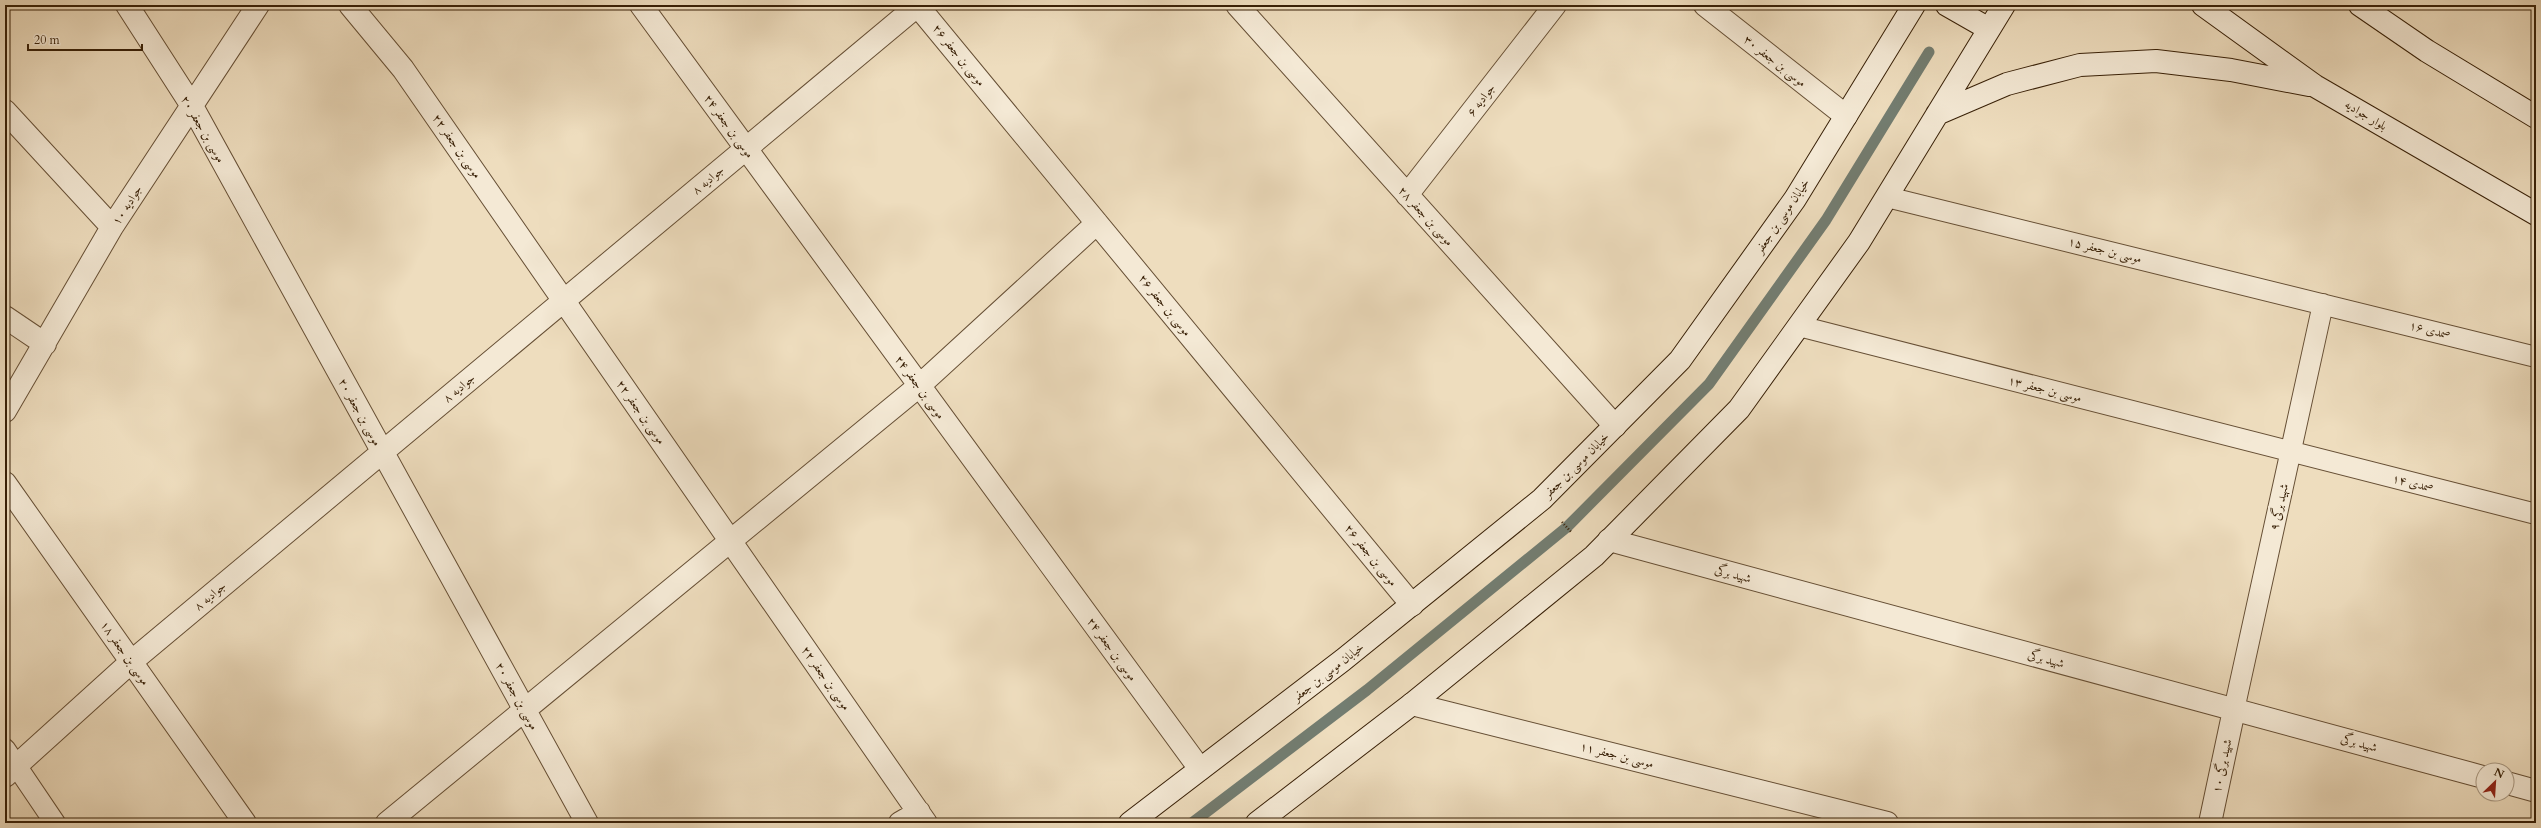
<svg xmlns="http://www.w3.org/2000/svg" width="2541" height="828" viewBox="0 0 2541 828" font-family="Cardo,Amiri,serif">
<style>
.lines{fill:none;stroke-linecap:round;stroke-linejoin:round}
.stream{stroke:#737d71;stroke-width:11}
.lane-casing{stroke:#664f35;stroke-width:22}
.street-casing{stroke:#664f35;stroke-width:24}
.secondary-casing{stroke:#382007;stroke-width:24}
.path{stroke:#382007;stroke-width:2.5;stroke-dasharray:1 2;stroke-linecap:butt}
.lane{stroke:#f4e9d5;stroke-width:20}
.street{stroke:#f4e9d5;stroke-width:22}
.secondary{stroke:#f4e9d5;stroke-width:22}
.labels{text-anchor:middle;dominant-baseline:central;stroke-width:4;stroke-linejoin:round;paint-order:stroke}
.street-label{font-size:12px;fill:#382007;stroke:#f4e9d5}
</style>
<rect width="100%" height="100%" fill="#eeddbe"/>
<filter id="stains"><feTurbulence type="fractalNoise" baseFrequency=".005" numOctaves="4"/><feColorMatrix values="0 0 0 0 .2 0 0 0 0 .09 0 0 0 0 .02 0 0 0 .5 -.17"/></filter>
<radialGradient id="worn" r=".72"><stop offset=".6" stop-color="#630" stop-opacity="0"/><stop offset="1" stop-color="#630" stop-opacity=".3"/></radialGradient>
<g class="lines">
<!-- stream -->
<path class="stream" d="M1192,823L1367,690L1567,527L1709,384L1826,220L1929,52"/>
<!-- lane casing -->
<g class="lane-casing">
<path id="lane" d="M1887,197L2536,357
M1799,326L2536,514
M2234,710L2323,304
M5,749L55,823"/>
</g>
<!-- street casing -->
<g class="street-casing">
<path id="street" d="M127,5L192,106L587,823
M350,5L403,69L926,823
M641,5L1200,769
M917,5L1412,605
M1237,5L1615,426
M1705,5L1846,116
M5,111L112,227
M1407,195L1555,5
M5,317L45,344
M5,411L112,227L258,5
M5,483L245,823
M1609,540L2483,777
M1412,704L1887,823
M5,776L131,662L918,5
M2507,783L2536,791
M387,823L919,386L1097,223
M900,823L919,812
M2210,823L2234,710"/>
</g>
<!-- secondary casing -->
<g class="secondary-casing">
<path id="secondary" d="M1947,5L1989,29
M2203,5L2315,86L2536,214
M2360,5L2427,51L2536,117
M1937,114L2007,84L2080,65L2156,61L2231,70L2309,85
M1130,823L1343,660L1542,499L1680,360L1795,199L1914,5
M1257,823L1412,704L1594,556L1739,409L1859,242L2004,5"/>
</g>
<!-- path -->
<path class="path" d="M1562,522L1572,533"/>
<!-- lane -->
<use href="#lane" class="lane"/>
<!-- street -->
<use href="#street" class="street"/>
<!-- secondary -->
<use href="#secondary" class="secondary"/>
</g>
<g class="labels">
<!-- street labels -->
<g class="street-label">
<text transform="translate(959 55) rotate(51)">موسی بن جعفر ۲۶</text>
<text transform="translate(1775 61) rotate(38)">موسی بن جعفر ۳۰</text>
<text transform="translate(1481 100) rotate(-52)">جوادیه ۶</text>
<text transform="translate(2366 115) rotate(31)">بلوار جوادیه</text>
<text transform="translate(729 126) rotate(54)">موسی بن جعفر ۲۴</text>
<text transform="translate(203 129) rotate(60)">موسی بن جعفر ۲۰</text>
<text transform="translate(457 146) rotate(55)">موسی بن جعفر ۲۲</text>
<text transform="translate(708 180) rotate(-40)">جوادیه ۸</text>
<text transform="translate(127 205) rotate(-57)">جوادیه ۱۰</text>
<text transform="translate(1426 216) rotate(48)">موسی بن جعفر ۲۸</text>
<text transform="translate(1782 216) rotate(-56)">خیابان موسی بن جعفر</text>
<text transform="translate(2105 250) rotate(14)">موسی بن جعفر ۱۵</text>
<text transform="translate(1165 305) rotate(51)">موسی بن جعفر ۲۶</text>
<text transform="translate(2430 330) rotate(14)">صمدی ۱۶</text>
<text transform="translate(920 387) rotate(54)">موسی بن جعفر ۲۴</text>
<text transform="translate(459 388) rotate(-40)">جوادیه ۸</text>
<text transform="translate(2045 389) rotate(14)">موسی بن جعفر ۱۳</text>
<text transform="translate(360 412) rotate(61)">موسی بن جعفر ۲۰</text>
<text transform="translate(641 412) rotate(55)">موسی بن جعفر ۲۲</text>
<text transform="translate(1576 465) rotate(-45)">خیابان موسی بن جعفر</text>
<text transform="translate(2413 483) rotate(14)">صمدی ۱۴</text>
<text transform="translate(2279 507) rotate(-77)">شهید برگی ۹</text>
<text transform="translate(1371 555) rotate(51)">موسی بن جعفر ۲۶</text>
<text transform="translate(1733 574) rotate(15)">شهید برگی</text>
<text transform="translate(210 596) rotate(-40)">جوادیه ۸</text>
<text transform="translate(1112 649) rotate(54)">موسی بن جعفر ۲۴</text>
<text transform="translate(125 653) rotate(55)">موسی بن جعفر ۱۸</text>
<text transform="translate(2046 659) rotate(15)">شهید برگی</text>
<text transform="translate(1328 672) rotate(-38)">خیابان موسی بن جعفر</text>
<text transform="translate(826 678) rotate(55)">موسی بن جعفر ۲۲</text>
<text transform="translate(517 696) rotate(61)">موسی بن جعفر ۲۰</text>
<text transform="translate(2359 743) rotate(15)">شهید برگی</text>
<text transform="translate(1617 755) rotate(14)">موسی بن جعفر ۱۱</text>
<text transform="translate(2222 766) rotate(-78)">شهید برگی ۱۰</text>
</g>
</g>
<!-- margin -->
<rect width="2541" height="828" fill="none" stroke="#eeddbe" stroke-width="20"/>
<rect x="6" y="6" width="2529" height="816" fill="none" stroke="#382007" stroke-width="2"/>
<rect x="10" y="10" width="2521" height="808" fill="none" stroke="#382007"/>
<!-- north arrow -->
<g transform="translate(2495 782) rotate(25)"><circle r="19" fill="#f4e9d5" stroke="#a99983"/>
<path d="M0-3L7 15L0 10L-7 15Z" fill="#8f2418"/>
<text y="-6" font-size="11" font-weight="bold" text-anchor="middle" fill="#382007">N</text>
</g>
<!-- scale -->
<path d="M28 44v6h114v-6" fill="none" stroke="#382007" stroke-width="2"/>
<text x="34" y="44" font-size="12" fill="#382007" stroke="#f4e9d5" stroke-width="3" paint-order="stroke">20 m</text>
<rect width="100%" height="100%" filter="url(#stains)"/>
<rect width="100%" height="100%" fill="url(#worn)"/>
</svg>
